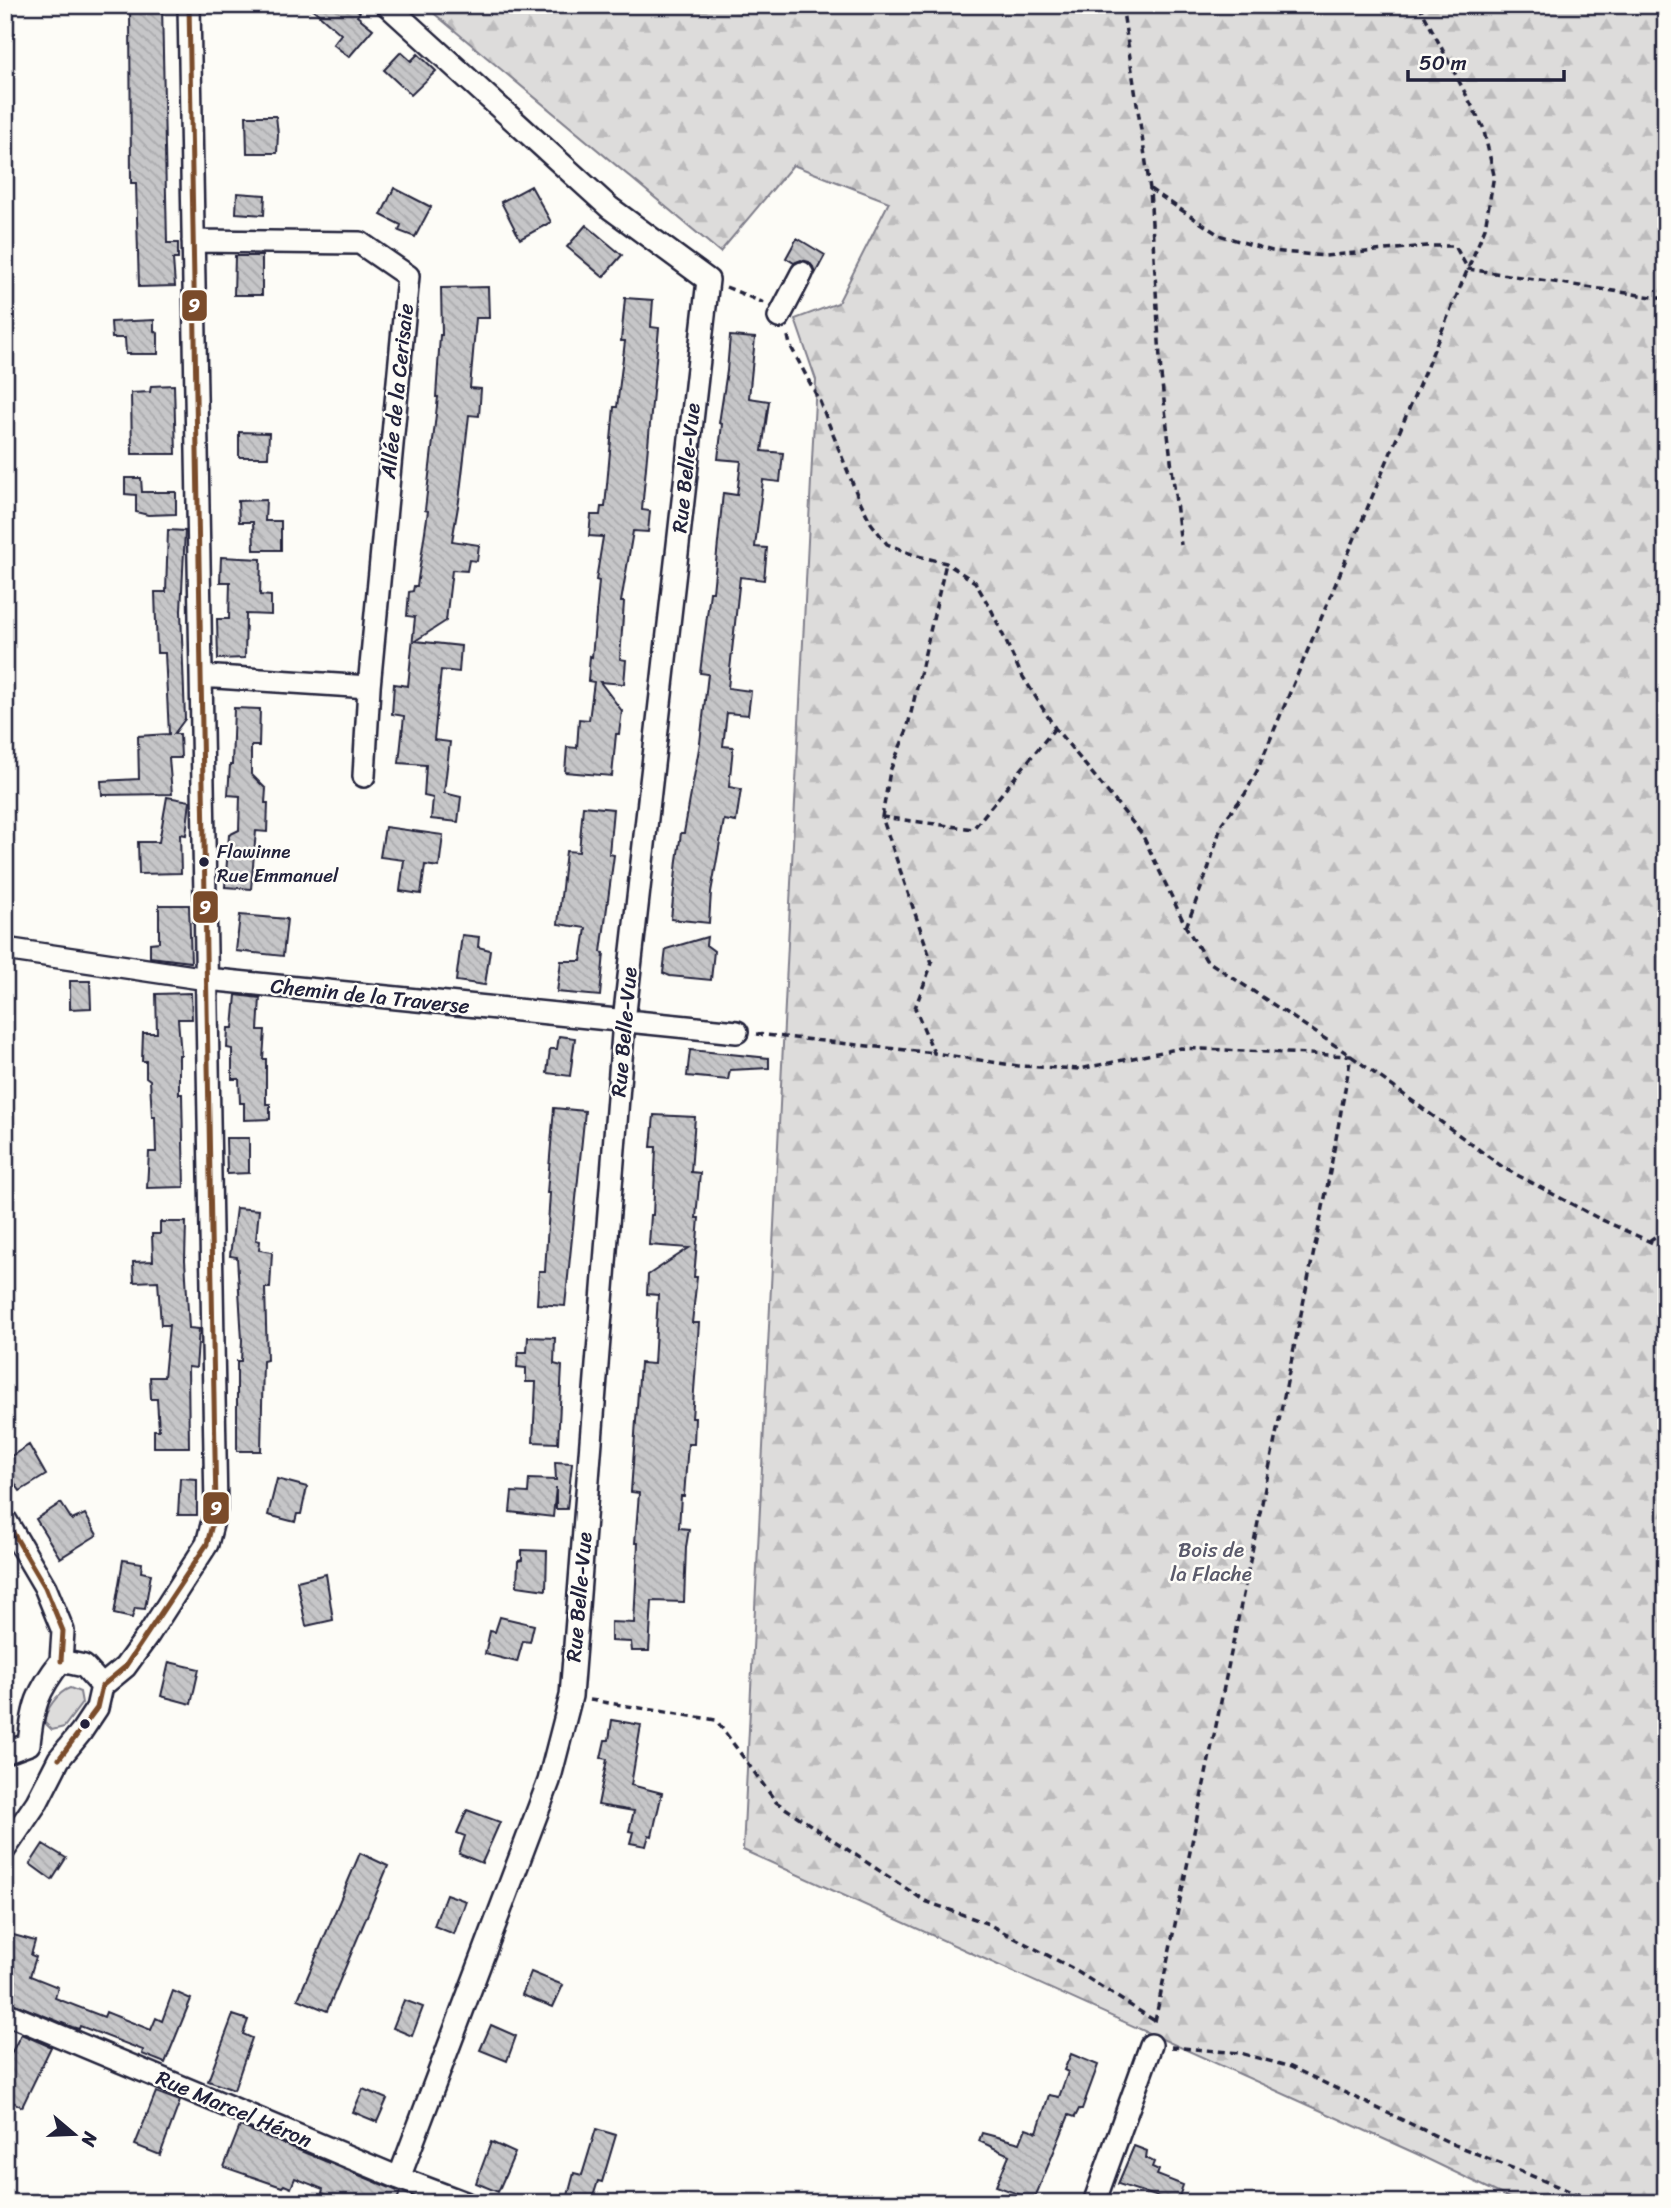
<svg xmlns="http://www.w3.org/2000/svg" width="1671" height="2208" viewBox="0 0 1671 2208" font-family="Sriracha,sans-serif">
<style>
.grass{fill:#dddcdb;stroke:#807f8b;stroke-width:2}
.forest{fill:url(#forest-firs);stroke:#807f8b;stroke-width:2}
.building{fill:url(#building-back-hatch);stroke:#22223b;stroke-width:2}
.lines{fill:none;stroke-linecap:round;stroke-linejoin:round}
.minor-casing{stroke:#22223b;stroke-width:26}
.path{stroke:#22223b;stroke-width:3.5;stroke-dasharray:7 5;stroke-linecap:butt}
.minor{stroke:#fdfcf7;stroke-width:21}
.bus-1-casing{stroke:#fdfcf7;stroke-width:10}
.bus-1{stroke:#7a4b2a;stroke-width:5}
.bus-dot{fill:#22223b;stroke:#fdfcf7;stroke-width:2.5}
.labels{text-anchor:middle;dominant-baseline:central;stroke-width:5;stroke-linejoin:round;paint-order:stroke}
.bus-label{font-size:19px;fill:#22223b;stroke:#fdfcf7;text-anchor:start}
.street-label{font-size:21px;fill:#22223b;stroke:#fdfcf7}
.park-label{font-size:21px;fill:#5a5a6b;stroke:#fdfcf7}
.line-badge{stroke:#fdfcf7;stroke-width:2.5}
.badge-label{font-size:19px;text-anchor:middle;font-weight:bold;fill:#fff}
</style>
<defs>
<pattern id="forest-firs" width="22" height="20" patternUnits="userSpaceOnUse" patternTransform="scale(1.75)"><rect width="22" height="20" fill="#dddcdb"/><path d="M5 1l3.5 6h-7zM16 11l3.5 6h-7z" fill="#bdbcbd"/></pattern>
<pattern id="building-back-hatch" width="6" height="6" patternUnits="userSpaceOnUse" patternTransform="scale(1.75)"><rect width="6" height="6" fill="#c6c6c8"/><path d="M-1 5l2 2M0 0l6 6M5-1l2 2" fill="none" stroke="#aaaaad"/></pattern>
</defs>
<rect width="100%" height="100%" fill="#fdfcf7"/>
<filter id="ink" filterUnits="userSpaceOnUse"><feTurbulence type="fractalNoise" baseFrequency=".0143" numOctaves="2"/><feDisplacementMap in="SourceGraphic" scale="14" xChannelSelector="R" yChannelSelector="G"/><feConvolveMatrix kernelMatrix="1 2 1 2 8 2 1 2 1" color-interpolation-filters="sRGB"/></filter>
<g filter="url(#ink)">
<!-- grass -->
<path class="grass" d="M70,1688L80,1692L82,1703L64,1727L52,1730L45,1723C44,1711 58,1692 70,1688Z"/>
<!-- forest -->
<path class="forest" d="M424,5H1666V2203H1519L1417,2154L743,1850L816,380L795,319L838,303L889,202L793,165L720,252Z"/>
<!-- building -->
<path class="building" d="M130,5H162L167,243H178V259H173L175,286L139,287L136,183H131Z
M308,5H352L360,12L357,16L373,29L349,57L333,44L341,34Z
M401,52L411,61L418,54L436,71L411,95L384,70Z
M246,116H276L278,134L277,153H247Z
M531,186L551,222L520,239L501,202Z
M394,188L431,207L415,237L399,231L401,225L381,215Z
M237,193L265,195L264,215L236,213Z
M586,225L622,255L603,277L567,247Z
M797,238L825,255L815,274L813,267L809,262L801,260L794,263L786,258Z
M235,256H262V295H234Z
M488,287L489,318H476L470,388L481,389L479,416L469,415L459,501L452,541L479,545L477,561L469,560L467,571L452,570L446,621L415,641L461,646L459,672L441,670L434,740L450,742L444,793L461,797L458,822L431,819L433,798L424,796L426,765L399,763L404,716L392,714L394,684L408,686L415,617L407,616L409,592L413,591L414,586H417L428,511L425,510L438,397H436L440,335H442L441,288Z
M625,298L653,300L651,327L659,328L642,510L650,511L648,532L633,531L621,602H624L620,659L626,660L624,684L600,682L622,711L619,734H616L612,776L565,772L567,747L577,748L579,719L589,720L594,682L588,681L590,656L592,657L599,581L596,580L603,537L589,536L591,515H600L601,507H605L614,407H617L625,341H621Z
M154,320V331L158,333V354H126L125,338H112L111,322Z
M730,336L755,338L749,398L769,401L762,451L783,453L780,482L763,480L755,547L767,548L764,580L740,577L728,688L751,691L748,715L727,713L723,746L733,747L729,787L741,789L736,822L724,820L711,892L709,923L671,919L677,860L681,833H684L700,743L708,674L700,673L710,592H713L723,493L737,495L741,461L718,459L722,424L719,423L727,371Z
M174,385L176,454H132L131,393L150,392L151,386Z
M239,432L269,433L268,457H239Z
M125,478H141L142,492H176V514L148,515L136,512V495L125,494Z
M266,500L265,521H281V550H254L253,522H239L238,501Z
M168,530L185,531L181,611L185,719L174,734H180L181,758H169L172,794L102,795L101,781L139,779L138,736L169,734L165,653H157L155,592H166Z
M221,557L261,559L260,595L271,596V615L246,614L245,658L218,659L217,619H229L230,582H220Z
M234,708L260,709L259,746H251V774L266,789L265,803H268L267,832L256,831L251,889L225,887L229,835L239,830L240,796L228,795L230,765H232Z
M167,797L190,801L186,835L180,834L181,873L139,874L138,842H159Z
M583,806L613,809L609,854L614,855L601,952L604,953L600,996L557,992L561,961H581L586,928L558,924L566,851L579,852Z
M385,827L443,835L439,867L425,865L421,894L400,891L404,860L380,857Z
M159,905H189L191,962L150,957V943L159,942Z
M240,915L287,919L283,956L236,951Z
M462,935L479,937L478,947L490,950L485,985L456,981Z
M707,937L706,945L714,951L711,980L670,976L663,973L666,949Z
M70,981H90L91,1008L70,1009Z
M191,993L192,1019H178L181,1055H179V1094H182L184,1187L147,1188L149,1152H156L155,1117H152L150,1080L146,1077V1061H142L143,1033H157L156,994Z
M236,995L260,998L258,1030H265L263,1059H266V1104H270V1119L244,1120V1103H240L239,1079H232V1049L227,1048L228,1028H233Z
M559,1036L575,1038L570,1076L547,1073L550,1049H557Z
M690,1050L769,1058V1068L730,1070L728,1080L687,1076Z
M554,1108L585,1111L565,1306L537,1304L539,1271H545L550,1193H547Z
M654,1115L695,1117L691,1172L700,1173L696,1218H699L694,1277H697L692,1323H699L692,1418H695L694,1444H688L684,1496H681L679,1528L689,1529L686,1547L684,1602L652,1601L649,1651H632L631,1642L611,1641V1622L634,1623L638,1543H635L639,1493L631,1492L640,1363L654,1364L658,1295L647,1294L648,1275L689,1248L649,1245L651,1215H653L656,1147H651Z
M226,1138H249V1173L227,1174Z
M236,1208L259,1210L256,1240L260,1241L259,1250L272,1252L270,1288H265L267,1360L263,1361L261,1451H237V1361H241L242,1340L237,1257L230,1256Z
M160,1222H186L185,1260L189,1328L199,1329L196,1368L188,1367L189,1447H154V1430H159L157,1399H151L150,1377H164L169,1325H161L158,1281L134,1282L133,1262L153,1261L152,1234H160Z
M528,1337L555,1338L554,1364L562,1366L558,1443L533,1442L536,1382H526V1368L517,1367L518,1352H527Z
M29,1445L46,1475L20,1491L5,1468V1460Z
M555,1462L572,1463L567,1509H556V1487L553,1517L510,1512L512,1492L528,1493L529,1479L556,1480Z
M180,1478L197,1479V1515H178Z
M277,1479L307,1487L301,1514H297L295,1522L268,1515Z
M61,1503L72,1520L85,1514L97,1535L60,1558L36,1519Z
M522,1550L547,1551L546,1590L517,1586L518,1561L522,1560Z
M123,1560L142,1563L141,1572L151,1574L145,1609L135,1608L132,1618L114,1614Z
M326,1574L333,1620L306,1626L297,1581Z
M500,1617L534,1625L530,1642L523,1641L517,1662L485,1654L490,1631L495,1632Z
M169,1662L199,1669L191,1704L161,1696Z
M612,1720L641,1725L631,1785L662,1793L652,1836L649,1835L646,1846L630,1843L633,1832L629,1831L634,1811L598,1805L607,1759L601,1758L605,1740H609Z
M467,1810L500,1822L482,1863L459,1854L465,1836L457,1833Z
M43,1844L66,1858L52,1880L30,1864Z
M360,1853L388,1866L327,2011L298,1999Z
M446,1894L466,1901L454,1934L434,1926Z
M10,1934L35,1941L31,1955L36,1957L30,1976L58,1987L55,1998L104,2017L106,2012L151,2030L156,2018L162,2021L173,1991L191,1999L165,2063L142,2054L143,2050L80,2026L79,2029L72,2027L5,2000V1947Z
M531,1972L563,1985L553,2007L522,1995Z
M404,2000L423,2007L412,2036L393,2028Z
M233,2015L248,2020L243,2034L252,2038L234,2090L208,2081Z
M491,2025L516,2036L507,2061L480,2050Z
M21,2034L51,2047L22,2107L5,2098V2066Z
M1071,2054L1098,2065L1082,2109H1079L1075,2117L1069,2115L1034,2200L996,2186L1009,2155L979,2141L982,2133L1020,2143L1026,2128L1037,2132L1049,2095L1059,2097L1068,2072L1064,2070Z
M363,2089L387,2099L377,2122L353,2112Z
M156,2092L180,2101L160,2155L135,2145Z
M240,2126L400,2192L396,2203H348L322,2193L323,2189L295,2178L291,2188L284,2185L282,2187L224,2167Z
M596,2129L616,2135L602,2182L598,2181L591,2203H566L574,2173L582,2175Z
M491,2142L515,2153L498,2192L476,2183Z
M1134,2146L1147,2151L1146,2158L1154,2162L1152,2167L1159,2170L1157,2175L1183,2185L1177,2203L1118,2184Z"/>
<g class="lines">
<!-- minor casing -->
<g class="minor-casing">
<path id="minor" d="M387,5L610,208L708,280L624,1021L571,1696L549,1781L399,2178
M193,241L360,243L408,276L369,687L364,776
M779,317L802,273
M201,676L369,687
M5,949L207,979L737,1032
M5,1519L45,1587L63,1631L61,1661
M61,1661L84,1666L102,1686
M29,1744C33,1706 37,1692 61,1661
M5,1753L29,1744
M5,1849L37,1802L59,1759L81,1732L97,1708L102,1686L125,1667L149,1634L207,1544L216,1509L189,5
M5,2013L399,2178L465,2203
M1094,2203L1151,2045"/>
</g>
<!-- path -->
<path class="path" d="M1122,5L1150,189L1161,375L1181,545
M1150,189L1219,235L1272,251L1325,256L1427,246H1455L1468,269L1666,299
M726,287L764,303
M788,336L790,345L820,402L858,497L871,523L887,544L914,555L946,563L975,582L992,611L1020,672L1055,728L1142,834L1186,927L1206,960L1351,1056L1504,1168L1598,1218L1666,1249
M1055,728L973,829L882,817L932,963L915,1008L934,1053L1018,1066L1080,1069L1181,1048L1351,1056L1327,1188L1154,2026
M882,817L890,771L907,730L946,563
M1186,927L1208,870L1222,823L1245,794L1257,771L1485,228L1494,175L1483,127L1419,5
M756,1034L934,1053
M1649,1241L1666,1229
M590,1700L716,1720L776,1802L925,1901L986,1923L1070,1967L1155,2021
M1171,2047L1240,2053L1291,2067L1455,2145L1599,2203"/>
<!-- minor -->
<use href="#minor" class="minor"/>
<!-- bus-1 casing -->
<g class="bus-1-casing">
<path id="bus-1" d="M5,1519L45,1587L63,1631L61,1661
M59,1759L97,1708L102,1686L125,1667L207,1544L216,1509L189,5"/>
</g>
<!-- bus-1 -->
<use href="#bus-1" class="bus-1"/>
</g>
</g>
<!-- markers -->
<g class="bus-dot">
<circle cx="204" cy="862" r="6"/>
<circle cx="85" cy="1724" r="6"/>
</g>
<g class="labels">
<!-- bus labels -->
<g class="bus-label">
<text x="217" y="851">Flawinne<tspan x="217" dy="24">Rue Emmanuel</tspan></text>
</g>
<!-- street labels -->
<g class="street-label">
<text transform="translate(397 391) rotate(-84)">Allée de la Cerisaie</text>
<text transform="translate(686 468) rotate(-84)">Rue Belle-Vue</text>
<text transform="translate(370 996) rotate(6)">Chemin de la Traverse</text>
<text transform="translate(624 1032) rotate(-85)">Rue Belle-Vue</text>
<text transform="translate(579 1597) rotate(-85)">Rue Belle-Vue</text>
<text transform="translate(234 2109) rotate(23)">Rue Marcel Héron</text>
</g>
<!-- park labels -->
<g class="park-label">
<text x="1211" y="1550">Bois de<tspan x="1211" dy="24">la Flache</tspan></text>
</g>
</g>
<g class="line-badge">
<rect x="181" y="289" width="27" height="33" rx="7" fill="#7a4b2a"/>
<rect x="192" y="890" width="27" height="34" rx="7" fill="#7a4b2a"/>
<rect x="202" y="1491" width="28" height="34" rx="7" fill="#7a4b2a"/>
</g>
<g class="badge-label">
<text x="194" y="312">9</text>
<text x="205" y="914">9</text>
<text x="216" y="1515">9</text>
</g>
<!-- margin -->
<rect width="1671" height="2208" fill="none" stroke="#fdfcf7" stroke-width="28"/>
<rect x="14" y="14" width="1643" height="2180" fill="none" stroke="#22223b" stroke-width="2.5" filter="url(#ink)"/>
<!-- north arrow -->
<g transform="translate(74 2134) rotate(109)" stroke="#fdfcf7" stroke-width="5" paint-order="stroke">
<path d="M0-5L12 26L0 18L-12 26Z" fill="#22223b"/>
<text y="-10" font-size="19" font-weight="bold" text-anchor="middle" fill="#22223b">N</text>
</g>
<!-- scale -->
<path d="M1408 70v10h156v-10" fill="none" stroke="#22223b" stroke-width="3.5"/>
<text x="1419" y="70" font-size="21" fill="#22223b" stroke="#fdfcf7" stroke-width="5" paint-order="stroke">50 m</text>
</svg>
